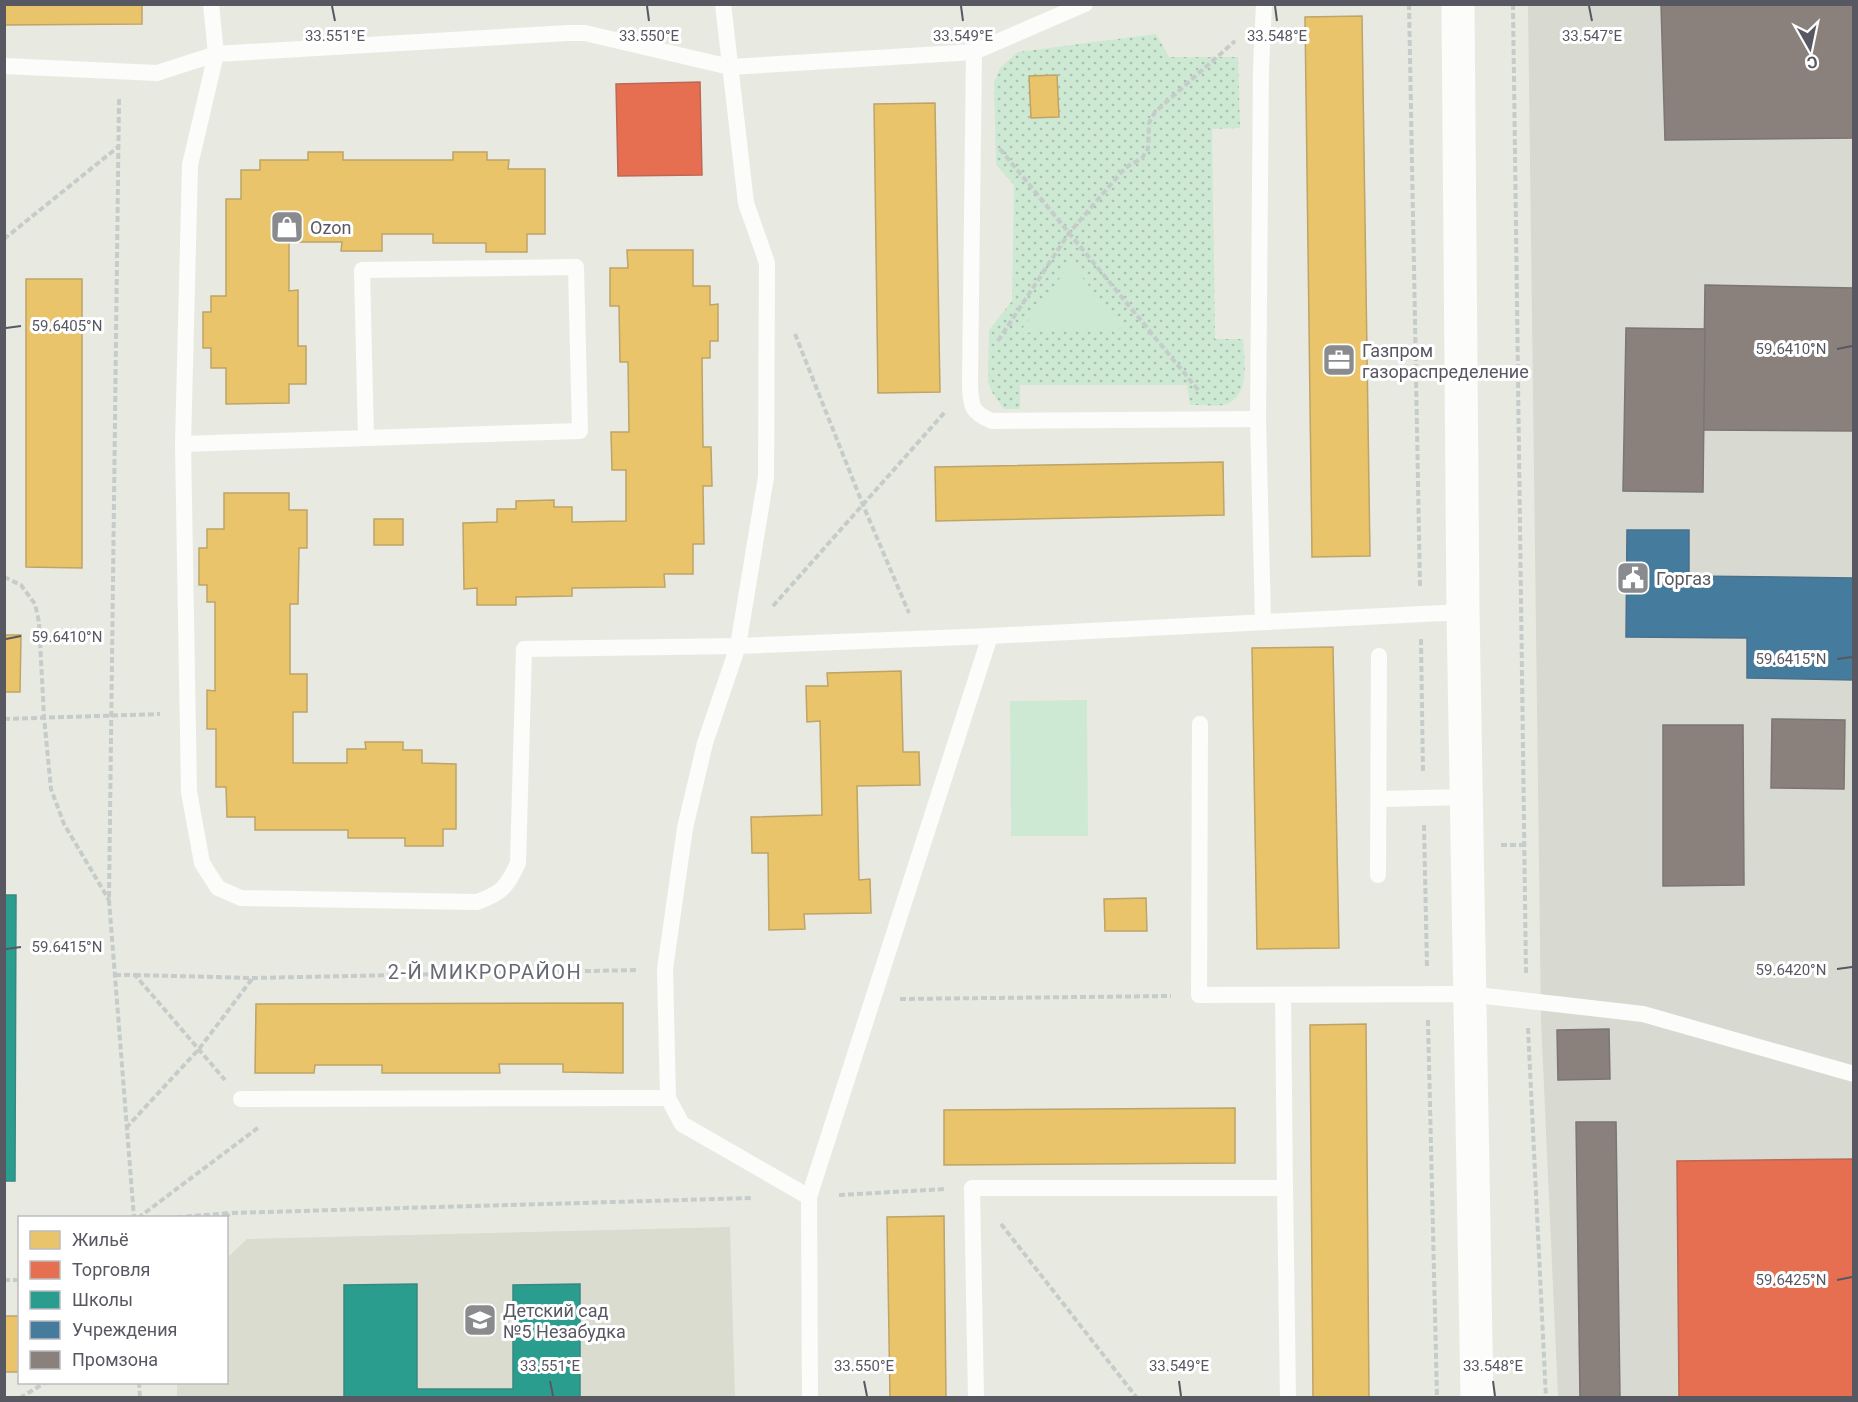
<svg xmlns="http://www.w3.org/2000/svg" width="1858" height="1402" font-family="Roboto,sans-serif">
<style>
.industrial{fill:#d8d9d1}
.education{fill:#dadcd0}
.grass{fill:url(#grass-dots)}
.park{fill:#cde9d3}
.homes{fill:#e9c46a;stroke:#bda467;stroke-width:1.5}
.shops{fill:#e76f51;stroke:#bc6856;stroke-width:1.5}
.schools{fill:#2a9d8f;stroke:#388881;stroke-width:1.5}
.public{fill:#457b9d;stroke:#4a708b;stroke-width:1.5}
.industry{fill:#8a817c;stroke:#7b7574;stroke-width:1.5}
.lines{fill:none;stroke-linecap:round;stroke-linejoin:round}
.path{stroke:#c5ccc9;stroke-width:4;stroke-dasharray:6 3;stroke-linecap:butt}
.service{stroke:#fcfcfb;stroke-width:16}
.minor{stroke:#fcfcfb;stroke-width:33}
.ticks{fill:none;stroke:#575861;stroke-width:2}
.labels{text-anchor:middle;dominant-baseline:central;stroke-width:6;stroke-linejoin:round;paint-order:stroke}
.poi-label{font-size:18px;fill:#575861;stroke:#fff;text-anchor:start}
.neighbourhood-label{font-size:20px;letter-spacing:1.5px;fill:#686a73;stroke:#fff}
.ticks-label{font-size:15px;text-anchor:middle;fill:#575861;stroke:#fff;stroke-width:6;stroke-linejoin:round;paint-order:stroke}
</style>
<defs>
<pattern id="grass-dots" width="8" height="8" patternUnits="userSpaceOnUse" patternTransform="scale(1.5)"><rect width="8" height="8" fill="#cde9d3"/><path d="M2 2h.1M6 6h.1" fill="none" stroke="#a9c0af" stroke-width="1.8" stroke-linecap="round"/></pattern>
</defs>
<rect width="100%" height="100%" fill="#e8eae2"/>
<!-- industrial -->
<path class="industrial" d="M1528 5H1853V1397H1558L1541 1020Z"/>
<!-- education -->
<path class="education" d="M730 1227 735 1397 177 1398V1383L226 1382 227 1258 247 1239Z"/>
<!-- grass -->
<path class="grass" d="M1156 34 1169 57H1238L1240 128 1212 129 1215 339H1243C1244 359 1251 394 1227 404 1220 407 1199 405 1190 405L1187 385H1020V409H1004L993 394 988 382 989 330 1012 301 1014 185 996 165 994 83 1000 68 1018 52Z"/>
<!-- park -->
<g class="park">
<path d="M1071 263 1122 328 1019 333Z"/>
<path d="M1087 700 1088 836H1011L1010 701Z"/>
</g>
<!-- homes -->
<g class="homes">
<path d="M4 4H142V24L4 25Z"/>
<path d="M1362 16 1370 556 1312 557 1305 17Z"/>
<path d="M1057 75 1059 117 1031 118 1029 76Z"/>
<path d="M935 103 940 392 878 393 874 104Z"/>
<path d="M308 152H343V160H453V152H487V160H509L508 169H545V234H527V252H486V243H433V234H382V251H341L342 242H289V291L298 290V346H306V384H289V403L226 404V368H211V348H203V312H211V296H226V199H241V170H260V160H308Z"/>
<path d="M627 250H693V286H710V305L718 304V341H710V358H702L703 447H711L712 486H703L704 544H693V574H664L665 587 572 588V596L516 597V605H477V588L464 589 463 523 497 522V509H516V501L554 500V507H572V522L626 521V470H612L611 432H629L628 362H620L619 306H610V268H628Z"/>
<path d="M26 279H82V568L26 567Z"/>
<path d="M1223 462 1224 515 936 521 935 467Z"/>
<path d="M224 493H289V510H307V548H299L298 604H290V674H307V712H293V763H347V749H366L365 742H403V750H422V763L456 764V829H443V846H405V838H348V830H255V817H227L226 787H216V729H207V690L215 691V602H207V585H199V548H207V529H224Z"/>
<rect x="374" y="519" width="29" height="26"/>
<path d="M4 635H21L20 692H4Z"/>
<path d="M1333 647 1339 948 1257 949 1252 648Z"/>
<path d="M901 671 903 752H919L920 785 857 786 859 880 870 879 871 913 804 914 805 929 769 930 768 853H752L751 817 822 815 820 721 807 722 806 686H828L827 673Z"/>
<path d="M1146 898 1147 931H1105L1104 899Z"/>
<path d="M623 1003V1073L563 1072V1064H499L500 1073H382V1065H315L314 1073H255L256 1004Z"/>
<path d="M1366 1024 1369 1398H1313L1310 1025Z"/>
<path d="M1235 1108V1163L944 1165V1110Z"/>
<path d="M944 1216 946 1398H890L887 1217Z"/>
<rect x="4" y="1316" width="16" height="56"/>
</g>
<!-- shops -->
<g class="shops">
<path d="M700 82 702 175 618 176 616 84Z"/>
<path d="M1854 1159V1398H1679L1677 1161Z"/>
</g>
<!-- schools -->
<g class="schools">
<path d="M4 895H16L15 1181H4Z"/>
<path d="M417 1284V1389H513V1285L580 1284V1398H344V1285Z"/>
</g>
<!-- public -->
<path class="public" d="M1627 530H1689V576L1854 578V680L1747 678V638L1626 637Z"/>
<!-- industry -->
<g class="industry">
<path d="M1661 4H1854V138L1665 140Z"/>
<path d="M1705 285 1854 288V431L1703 430Z"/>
<path d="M1626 328 1705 329 1703 492 1623 491Z"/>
<path d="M1772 719 1845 720 1844 789 1771 788Z"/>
<path d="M1663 725H1743L1744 885 1663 886Z"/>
<path d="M1609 1029 1610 1079 1558 1080 1557 1030Z"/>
<path d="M1576 1122H1616L1620 1398H1580Z"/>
</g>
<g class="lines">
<!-- path -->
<g class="path">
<path d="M1409 4 1420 587"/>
<path d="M1513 4 1526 973"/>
<path d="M119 99 109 900 134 1218"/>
<path d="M1000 149 1199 391"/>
<path d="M4 239 118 147"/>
<path d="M795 334 863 505 909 613"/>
<path d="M998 341 1069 233 1125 168 1142 158 1148 149 1149 123 1155 112 1235 41"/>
<path d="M4 577 21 585 35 604 39 622 44 717 51 789 64 824 109 900"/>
<path d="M773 606 945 412"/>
<path d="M1421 639 1423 773"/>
<path d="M4 719 160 714"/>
<path d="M1424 825 1427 968"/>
<path d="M1501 845H1524"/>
<path d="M115 975H135L225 1080"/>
<path d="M135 975 253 978 637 970"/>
<path d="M900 999 1171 996"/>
<path d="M1428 1020 1437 1398"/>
<path d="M1528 1028 1546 1398"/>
<path d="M126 1128 199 1049 252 979"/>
<path d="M839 1195 945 1189"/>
<path d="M138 1218 259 1127"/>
<path d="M168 1218 230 1213"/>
<path d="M225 1218 230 1213 753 1198"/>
<path d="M1001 1224 1137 1398"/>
<path d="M4 1280H20"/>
<path d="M139 1382 140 1398"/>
<path d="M20 1398 46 1382"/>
</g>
<!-- service -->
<g class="service">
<path d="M211 4 216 54 190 165 183 444 189 792 202 863 218 888 241 898 477 902C502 893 507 887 518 863L524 649 738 646 990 636 1463 612"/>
<path d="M723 4 746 203 767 263 766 477 738 646 705 743 685 828 665 969 668 1098 682 1124 809 1197"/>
<path d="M974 52 970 384C971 407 971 412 992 421L1258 419"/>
<path d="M4 66 157 73 216 54 568 33H585L730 67 974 52 1085 4"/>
<path d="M183 444 580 431 576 267 362 270 366 438"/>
<path d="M1263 621 1258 419 1261 68 1264 4"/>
<path d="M1200 724 1199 995 1468 994 1643 1014 1854 1074"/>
<path d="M1379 799 1466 797"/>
<path d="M1378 875 1379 656"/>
<path d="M1283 995 1285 1188"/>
<path d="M241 1099 668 1098"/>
<path d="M810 1398 809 1197 990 636"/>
<path d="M976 1398 972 1188H1285L1288 1398"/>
</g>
<!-- minor -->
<path class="minor" d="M1458 4 1463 612 1477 1398"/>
</g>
<!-- ticks -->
<path class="ticks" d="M332 6 335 21M647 6 649 21M961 6 963 21M1275 6 1277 21M1589 6 1592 21M6 328 21 326M1837 349 1852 346M6 639 21 636M1837 659 1852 657M6 949 21 947M1837 969 1852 967M1837 1280 1852 1277M550 1381 553 1396M864 1381 867 1396M1179 1381 1181 1396M1493 1381 1495 1396"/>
<!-- icons -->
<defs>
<symbol id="shop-square" viewBox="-11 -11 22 22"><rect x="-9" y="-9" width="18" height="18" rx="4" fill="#8a8b8e" stroke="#fff"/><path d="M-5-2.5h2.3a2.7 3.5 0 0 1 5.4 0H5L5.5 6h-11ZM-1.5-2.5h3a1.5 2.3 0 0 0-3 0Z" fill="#fff"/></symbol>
<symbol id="office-square" viewBox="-11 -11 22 22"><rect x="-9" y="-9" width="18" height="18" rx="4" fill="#8a8b8e" stroke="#fff"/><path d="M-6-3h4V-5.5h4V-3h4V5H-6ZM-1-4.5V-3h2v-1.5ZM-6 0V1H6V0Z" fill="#fff"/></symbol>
<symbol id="civic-square" viewBox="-11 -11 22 22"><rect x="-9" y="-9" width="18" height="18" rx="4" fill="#8a8b8e" stroke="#fff"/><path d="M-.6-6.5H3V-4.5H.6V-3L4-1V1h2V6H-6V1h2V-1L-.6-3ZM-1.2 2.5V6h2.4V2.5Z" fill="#fff"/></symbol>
<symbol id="school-square" viewBox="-11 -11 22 22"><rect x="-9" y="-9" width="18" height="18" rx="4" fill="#8a8b8e" stroke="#fff"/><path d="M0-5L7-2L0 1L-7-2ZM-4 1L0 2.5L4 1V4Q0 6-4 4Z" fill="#fff"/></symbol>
</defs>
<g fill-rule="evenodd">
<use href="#shop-square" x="268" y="208" width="38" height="38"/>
<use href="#office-square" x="1320" y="341" width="38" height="38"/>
<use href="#civic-square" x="1614" y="559" width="38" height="38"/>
<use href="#school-square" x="461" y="1301" width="38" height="38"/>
</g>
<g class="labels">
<!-- poi labels -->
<g class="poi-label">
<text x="310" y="227">Ozon</text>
<text x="1362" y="350">Газпром<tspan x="1362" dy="21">газораспределение</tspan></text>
<text x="1656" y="578">Горгаз</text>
<text x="503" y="1310">Детский сад<tspan x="503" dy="21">№5 Незабудка</tspan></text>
</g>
<!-- neighbourhood labels -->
<g class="neighbourhood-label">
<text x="485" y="972">2-Й МИКРОРАЙОН</text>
</g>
</g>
<g class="ticks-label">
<text x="335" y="41">33.551°E</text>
<text x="649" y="41">33.550°E</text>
<text x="963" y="41">33.549°E</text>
<text x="1277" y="41">33.548°E</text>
<text x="1592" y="41">33.547°E</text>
<text x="67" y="331">59.6405°N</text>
<text x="1791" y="354">59.6410°N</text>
<text x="67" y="642">59.6410°N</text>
<text x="1791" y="664">59.6415°N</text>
<text x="67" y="952">59.6415°N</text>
<text x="1791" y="975">59.6420°N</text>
<text x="1791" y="1285">59.6425°N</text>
<text x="550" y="1371">33.551°E</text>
<text x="864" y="1371">33.550°E</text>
<text x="1179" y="1371">33.549°E</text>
<text x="1493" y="1371">33.548°E</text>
</g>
<!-- border -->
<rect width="1858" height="1402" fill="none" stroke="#575861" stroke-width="12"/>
<!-- legend -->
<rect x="18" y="1216" width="210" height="168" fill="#ffffff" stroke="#bcbcc0" stroke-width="1.5"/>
<rect x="30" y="1231" width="30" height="18" fill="#e9c46a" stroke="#bcbcc0" stroke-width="1.5"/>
<text x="72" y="1246" font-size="18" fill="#575861">Жильё</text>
<rect x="30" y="1261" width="30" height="18" fill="#e76f51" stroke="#bcbcc0" stroke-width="1.5"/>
<text x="72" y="1276" font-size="18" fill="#575861">Торговля</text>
<rect x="30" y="1291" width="30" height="18" fill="#2a9d8f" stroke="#bcbcc0" stroke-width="1.5"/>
<text x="72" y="1306" font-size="18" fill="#575861">Школы</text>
<rect x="30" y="1321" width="30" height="18" fill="#457b9d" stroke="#bcbcc0" stroke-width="1.5"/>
<text x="72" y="1336" font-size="18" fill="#575861">Учреждения</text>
<rect x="30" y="1351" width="30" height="18" fill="#8a817c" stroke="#bcbcc0" stroke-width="1.5"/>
<text x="72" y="1366" font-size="18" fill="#575861">Промзона</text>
<!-- north arrow -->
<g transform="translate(1810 48) rotate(171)" stroke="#ffffff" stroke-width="4.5" paint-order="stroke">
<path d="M0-4.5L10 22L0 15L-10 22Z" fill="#575861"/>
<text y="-9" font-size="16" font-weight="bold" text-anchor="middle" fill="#575861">С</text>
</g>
</svg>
